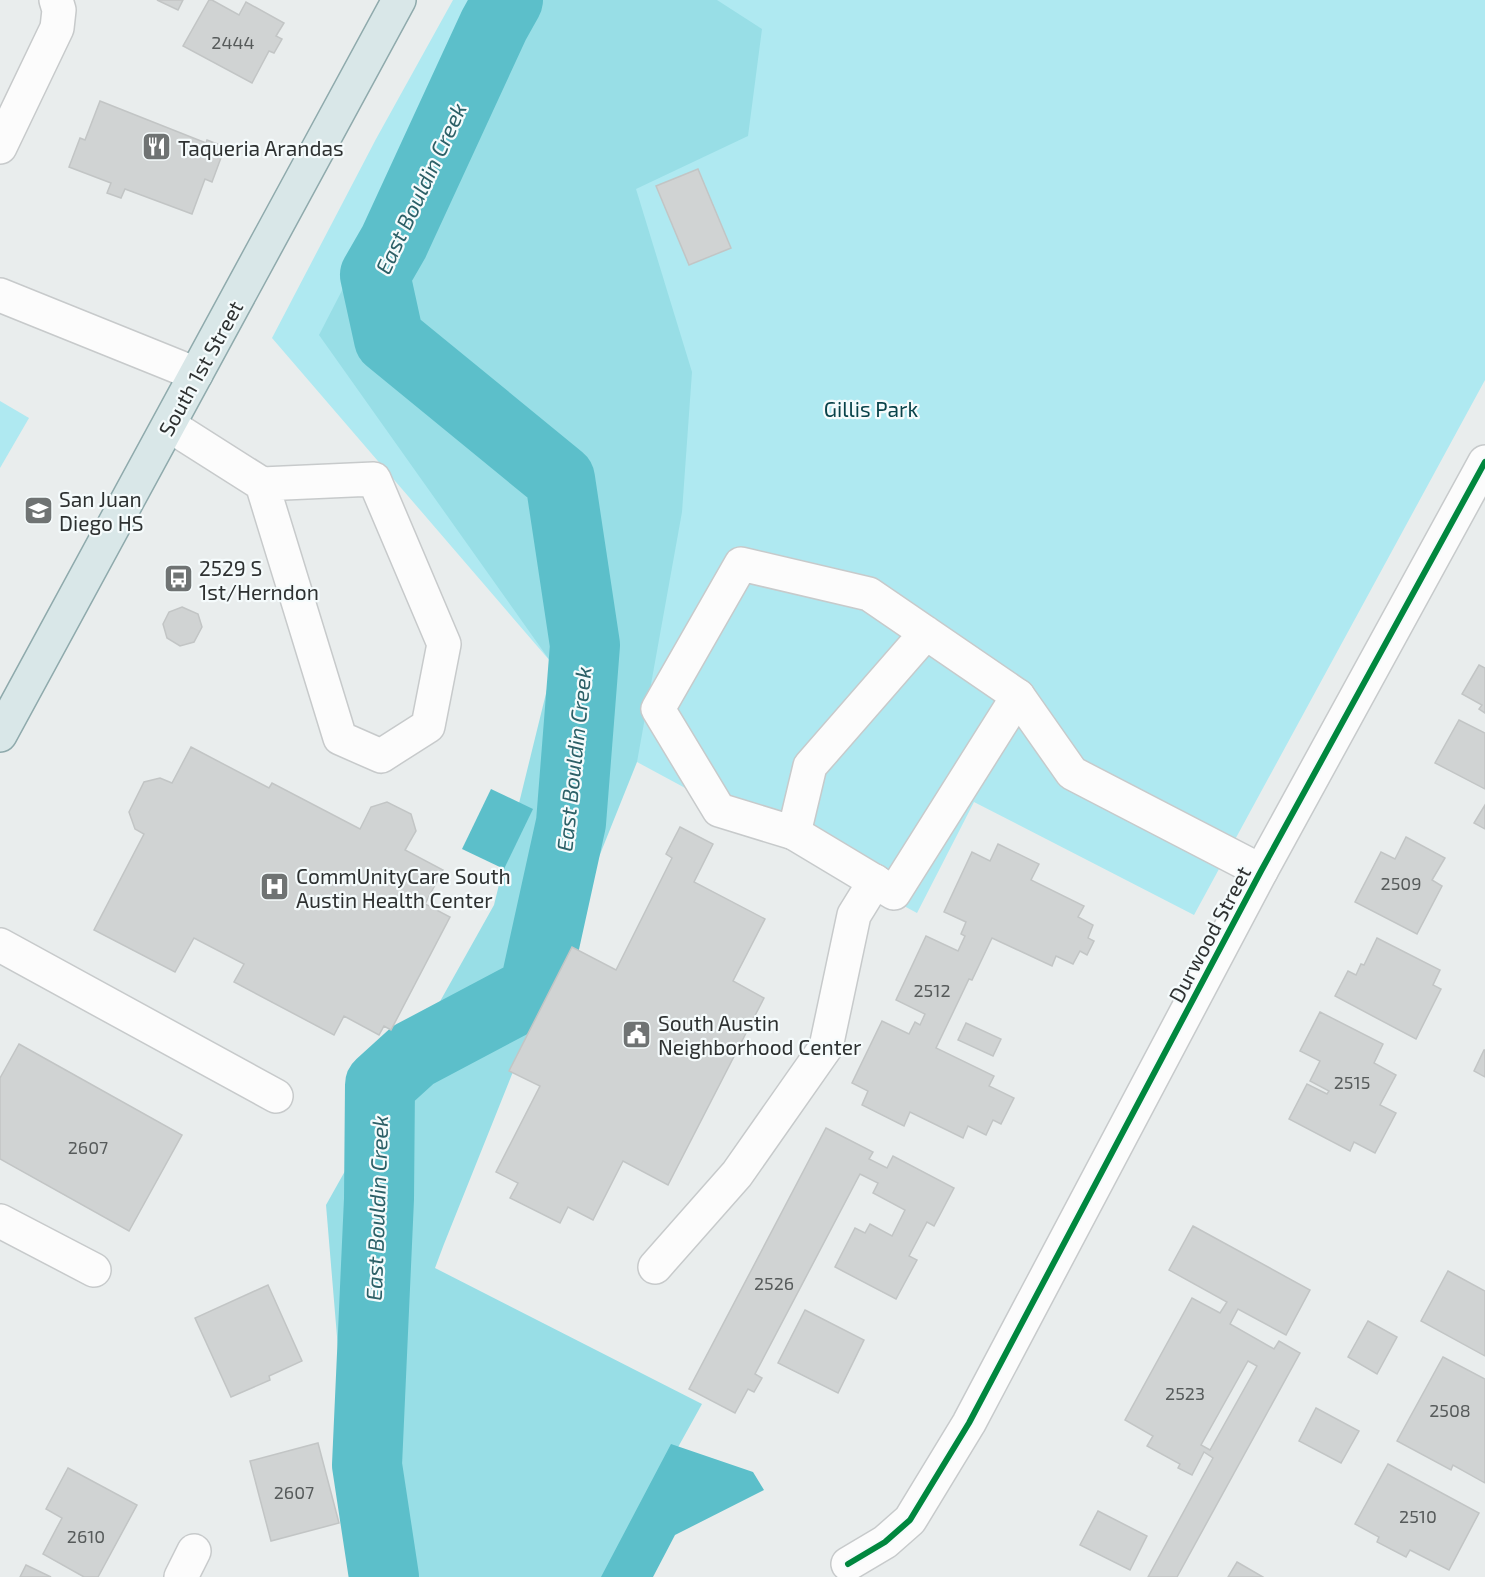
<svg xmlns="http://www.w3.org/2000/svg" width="1485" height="1577" font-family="'Exo 2',sans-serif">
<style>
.green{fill:#afe9f1}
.forest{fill:#98dee6}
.water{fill:#5cbfca}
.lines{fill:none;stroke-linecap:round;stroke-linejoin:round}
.river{stroke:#5cbfca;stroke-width:70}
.building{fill:#d0d3d3;stroke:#c2c5c5;stroke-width:1.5;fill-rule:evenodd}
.minor-casing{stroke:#c7cacb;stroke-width:36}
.major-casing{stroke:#8faaac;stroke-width:36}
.minor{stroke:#fcfcfc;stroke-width:33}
.major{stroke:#d9e7e8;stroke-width:33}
.cycleway-casing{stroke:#f5fbfc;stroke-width:10}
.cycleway{stroke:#00873e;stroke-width:6}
.labels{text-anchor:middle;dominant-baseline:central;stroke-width:4.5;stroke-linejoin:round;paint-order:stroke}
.number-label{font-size:18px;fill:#565a5a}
.poi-label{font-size:21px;fill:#2e3131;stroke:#f5fbfc;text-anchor:start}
.street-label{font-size:21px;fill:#2e3131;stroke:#f5fbfc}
.park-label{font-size:21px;fill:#09434a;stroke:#f5fbfc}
.water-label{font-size:22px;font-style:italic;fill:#2c6067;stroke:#f5fbfc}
</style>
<rect width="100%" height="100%" fill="#e9eded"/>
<!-- green -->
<g class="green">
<path d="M453 0H1485V380L1194 915 974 802 917 913 637 762 272 338 376 139Z"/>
<path d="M0 401 29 418 0 468Z"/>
</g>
<!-- forest -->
<path class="forest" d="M492 0H717L762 29 748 136 636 189 692 372 682 512 637 762 444 1244 435 1268 702 1404 606 1577H350L346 1444 326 1205 494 905 553 665 319 335Z"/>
<!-- water -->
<g class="water">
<path d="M491 789 533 809 504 869 462 849Z"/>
<path d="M671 1444 753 1472 764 1490 675 1535 653 1577H601Z"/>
</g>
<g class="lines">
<!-- river -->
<path class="river" d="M384 1577 367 1465 379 1199 380 1085 413 1055 534 991 571 823 585 645 560 479 389 339 375 275 394 242 494 25 508 0"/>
</g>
<!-- building -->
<g class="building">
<path d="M157 0H183L178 10Z"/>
<path d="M209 0H212L239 15 246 2 284 23 276 36 282 39 274 53 269 51 252 83 183 46Z"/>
<path d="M100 101 206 143 207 140 225 147 212 182 205 179 192 214 125 189 121 198 107 193 111 183 69 167 80 138 85 140Z"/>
<path d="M698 169 731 248 689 265 656 186Z"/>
<path d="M182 607 198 614 202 627 194 642 180 646 167 638 163 624 169 612Z"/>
<path d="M1479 665 1485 668V713L1479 709 1482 705 1462 694Z"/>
<path d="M1459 720 1485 733V789L1435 763Z"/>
<path d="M191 747 269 788 272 783 360 829 371 807 387 802 411 814 416 831 405 850 443 870 425 904 450 917 391 1030 384 1026 379 1035 344 1016 334 1035 234 982 244 964 194 938 175 972 94 930 144 834 135 829 129 812 144 782 160 778 172 783Z"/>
<path d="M1485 805V829L1474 823Z"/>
<path d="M680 827 713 844 694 882 765 919 733 981 764 998 668 1185 623 1161 593 1220 568 1207 560 1223 510 1198 518 1183 496 1172 540 1086 509 1071 572 947 616 970 672 858 666 854Z"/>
<path d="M1406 837 1445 858 1432 880 1442 886 1417 934 1355 902 1381 852 1395 859Z"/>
<path d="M998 844 1039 864 1031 880 1084 906 1078 917 1093 925 1088 938 1094 941 1087 955 1080 951 1073 964 1056 956 1052 966 992 938 972 980 969 979 936 1048 994 1076 989 1086 1014 1098 1001 1124 993 1120 986 1135 968 1126 963 1138 910 1112 904 1126 862 1105 868 1091 852 1083 882 1021 909 1034 915 1022 920 1025 925 1014 896 1000 926 936 958 951 965 936 961 934 966 922 944 912 972 852 990 861Z"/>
<path d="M1377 938 1440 970 1433 985 1441 989 1416 1039 1335 996 1348 971 1356 975 1361 964 1364 965Z"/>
<path d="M1320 1012 1383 1044 1374 1063 1396 1075 1380 1105 1396 1113 1375 1153 1354 1142 1350 1151 1289 1119 1307 1084 1327 1094 1329 1091 1310 1081 1320 1061 1300 1051Z"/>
<path d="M966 1023 1001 1039 993 1056 958 1040Z"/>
<path d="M19 1044 182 1135 129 1231 0 1159V1078Z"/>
<path d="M1484 1050H1485V1077L1474 1071Z"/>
<path d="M826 1128 873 1152 869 1159 887 1168 893 1156 954 1188 934 1226 927 1222 909 1256 917 1260 896 1299 835 1267 855 1228 865 1233 870 1224 892 1236 905 1210 873 1193 878 1183 860 1174 755 1374 762 1378 754 1392 748 1389 735 1413 689 1389Z"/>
<path d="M1193 1226 1310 1290 1286 1335 1238 1309 1230 1324 1274 1349 1279 1341 1300 1353 1177 1577H1148L1213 1458 1204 1452 1192 1475 1178 1468 1180 1464 1147 1446 1153 1436 1125 1420 1192 1298 1220 1313 1227 1302 1169 1270ZM1248 1361 1257 1366 1210 1450 1201 1445Z"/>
<path d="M1448 1271 1485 1291V1356L1421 1321Z"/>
<path d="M268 1285 302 1361 269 1376 270 1380 231 1397 195 1318Z"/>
<path d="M805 1310 864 1340 838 1393 778 1363Z"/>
<path d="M1368 1321 1397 1337 1377 1374 1348 1357Z"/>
<path d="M1443 1357 1485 1379V1483L1453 1465 1451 1470 1397 1441Z"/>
<path d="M1316 1408 1359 1431 1341 1463 1299 1441Z"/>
<path d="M318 1443 339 1523 271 1541 250 1461Z"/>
<path d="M1388 1464 1479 1513 1449 1570 1410 1550 1406 1557 1377 1542 1379 1537 1355 1524Z"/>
<path d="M68 1468 137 1505 98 1577H84L43 1554 62 1518 46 1509Z"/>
<path d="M1098 1511 1147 1536 1130 1570 1080 1545Z"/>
<path d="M1237 1562 1263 1577H1228Z"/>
<path d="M26 1565 51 1577H20Z"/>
</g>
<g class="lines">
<defs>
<g id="minor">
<path d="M0 147 57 28 59 10 56 0"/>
<path d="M0 295 196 374"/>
<path d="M169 425 262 484 340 738 381 756 428 726 444 644 374 479 262 484"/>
<path d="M926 633 810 766 794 833 719 810 658 709 741 564 869 594 1018 696 1072 773 1261 871"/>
<path d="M794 833 894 893 1018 696"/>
<path d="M0 945 276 1096"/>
<path d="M0 1221 94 1270"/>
<path d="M655 1267 737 1174 826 1047 854 915 875 881"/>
<path d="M848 1564 885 1542 910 1520 969 1423 1261 871 1485 462"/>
<path d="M181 1577 194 1551"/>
</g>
<path id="major" d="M0 735 399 0"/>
</defs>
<!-- minor casing -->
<use href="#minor" class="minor-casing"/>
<!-- major casing -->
<use href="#major" class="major-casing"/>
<!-- minor -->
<use href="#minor" class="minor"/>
<!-- major -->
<use href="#major" class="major"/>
<defs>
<path id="cycleway" d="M848 1564 885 1542 910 1520 969 1423 1261 871 1485 462"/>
</defs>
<!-- cycleway casing -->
<use href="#cycleway" class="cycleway-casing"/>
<!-- cycleway -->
<use href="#cycleway" class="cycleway"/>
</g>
<!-- icons -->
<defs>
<symbol id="restaurant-square" viewBox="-11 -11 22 22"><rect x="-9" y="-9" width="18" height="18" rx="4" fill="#6f7373" stroke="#f5fbfc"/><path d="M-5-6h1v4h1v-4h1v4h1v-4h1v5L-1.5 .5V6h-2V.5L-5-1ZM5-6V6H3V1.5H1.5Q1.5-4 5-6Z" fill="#fff"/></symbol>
<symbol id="school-square" viewBox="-11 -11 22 22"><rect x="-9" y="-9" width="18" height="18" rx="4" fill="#6f7373" stroke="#f5fbfc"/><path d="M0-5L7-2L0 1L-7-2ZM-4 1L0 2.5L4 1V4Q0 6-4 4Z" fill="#fff"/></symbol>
<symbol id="bus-square" viewBox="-11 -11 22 22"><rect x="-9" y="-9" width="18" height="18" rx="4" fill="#6f7373" stroke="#f5fbfc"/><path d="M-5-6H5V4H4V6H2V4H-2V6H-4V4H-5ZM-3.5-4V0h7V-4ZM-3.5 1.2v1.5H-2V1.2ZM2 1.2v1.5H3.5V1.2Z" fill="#fff"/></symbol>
<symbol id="hospital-square" viewBox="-11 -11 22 22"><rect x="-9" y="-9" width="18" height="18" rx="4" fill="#6f7373" stroke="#f5fbfc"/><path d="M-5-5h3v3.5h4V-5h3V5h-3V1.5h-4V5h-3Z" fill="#fff"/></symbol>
<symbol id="civic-square" viewBox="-11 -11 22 22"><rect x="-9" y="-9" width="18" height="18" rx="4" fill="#6f7373" stroke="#f5fbfc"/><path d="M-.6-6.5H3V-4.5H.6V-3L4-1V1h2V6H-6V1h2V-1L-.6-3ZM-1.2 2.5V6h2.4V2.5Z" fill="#fff"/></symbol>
</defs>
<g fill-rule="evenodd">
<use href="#restaurant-square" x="140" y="130" width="33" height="33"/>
<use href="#school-square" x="22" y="494" width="33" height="33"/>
<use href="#bus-square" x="162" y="562" width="33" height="33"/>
<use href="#hospital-square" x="258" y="870" width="33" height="33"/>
<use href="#civic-square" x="620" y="1018" width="33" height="33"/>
</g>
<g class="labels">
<!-- number labels -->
<g class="number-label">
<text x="233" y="42">2444</text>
<text x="1401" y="883">2509</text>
<text x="932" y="990">2512</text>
<text x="1352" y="1082">2515</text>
<text x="88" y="1147">2607</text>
<text x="774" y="1283">2526</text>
<text x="1185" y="1393">2523</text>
<text x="1450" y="1410">2508</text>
<text x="294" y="1492">2607</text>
<text x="1418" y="1516">2510</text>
<text x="86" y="1536">2610</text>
</g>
<!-- poi labels -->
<g class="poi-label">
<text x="178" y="147">Taqueria Arandas</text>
<text x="59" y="498">San Juan<tspan x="59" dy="24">Diego HS</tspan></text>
<text x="199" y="567">2529 S<tspan x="199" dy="24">1st/Herndon</tspan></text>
<text x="296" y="875">CommUnityCare South<tspan x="296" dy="24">Austin Health Center</tspan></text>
<text x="658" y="1022">South Austin<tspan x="658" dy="24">Neighborhood Center</tspan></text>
</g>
<!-- street labels -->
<g class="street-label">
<text transform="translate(200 368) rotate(-61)">South 1st Street</text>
<text transform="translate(1209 934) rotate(-62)">Durwood Street</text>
</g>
<!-- park labels -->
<g class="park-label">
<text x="871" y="408">Gillis Park</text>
</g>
<!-- water labels -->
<g class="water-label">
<text transform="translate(420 188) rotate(-65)">East Bouldin Creek</text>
<text transform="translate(573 759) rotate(-84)">East Bouldin Creek</text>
<text transform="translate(376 1208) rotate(-88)">East Bouldin Creek</text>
</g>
</g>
</svg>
